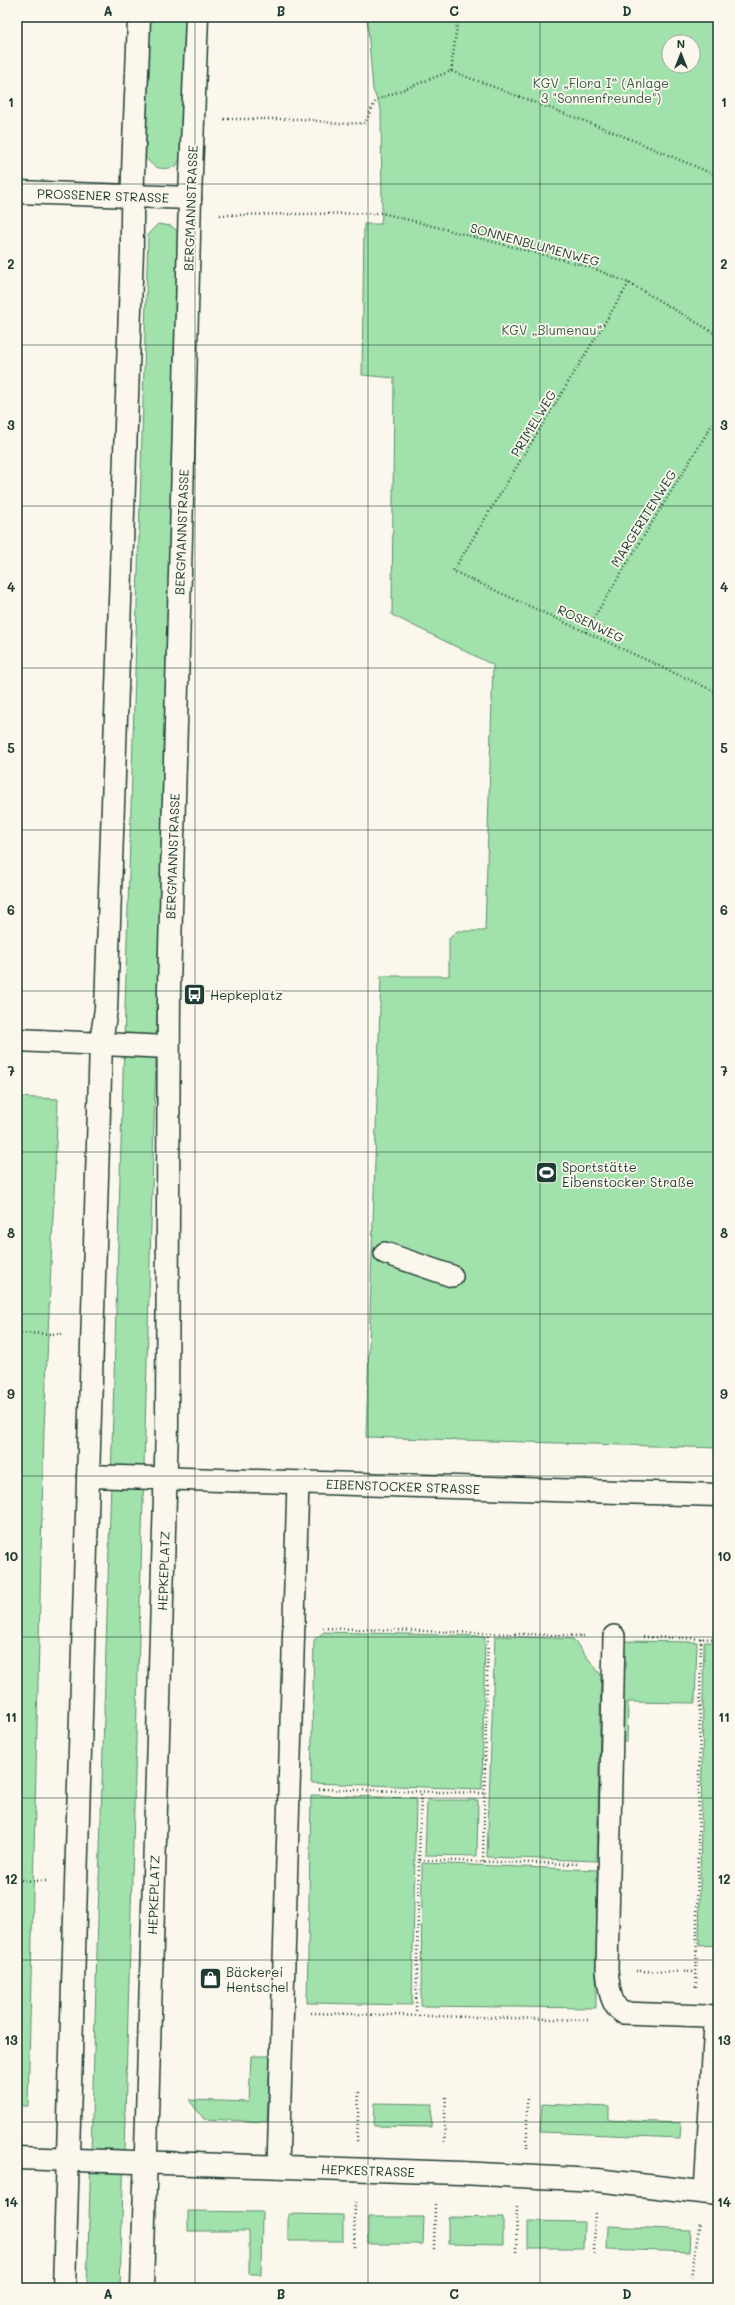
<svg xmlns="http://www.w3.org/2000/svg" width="735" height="2305" font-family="Mali,sans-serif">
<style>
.green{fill:#a1e1ab;stroke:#608f70;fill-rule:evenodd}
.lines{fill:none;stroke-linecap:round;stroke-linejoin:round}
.lane-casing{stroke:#1f3d34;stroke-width:24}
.street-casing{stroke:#1f3d34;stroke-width:25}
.secondary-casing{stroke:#1f3d34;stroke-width:25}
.path{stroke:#1f3d34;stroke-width:2.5;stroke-dasharray:1 3;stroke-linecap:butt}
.lane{stroke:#fbf7ec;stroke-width:21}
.street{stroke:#fbf7ec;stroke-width:22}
.secondary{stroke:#fbf7ec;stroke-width:22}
.grid{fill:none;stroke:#1f3d34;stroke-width:1;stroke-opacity:0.55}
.labels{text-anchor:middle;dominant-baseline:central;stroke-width:3.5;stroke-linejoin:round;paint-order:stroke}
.park-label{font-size:13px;fill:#395e4c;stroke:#fbf7ec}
.street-label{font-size:13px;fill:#1f3d34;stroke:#fbf7ec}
.poi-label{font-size:13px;fill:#1f3d34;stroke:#fbf7ec;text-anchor:start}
.neatline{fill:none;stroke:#1f3d34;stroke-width:1.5}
.grid-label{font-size:13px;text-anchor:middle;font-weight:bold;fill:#1f3d34}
</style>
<rect width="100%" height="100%" fill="#fbf7ec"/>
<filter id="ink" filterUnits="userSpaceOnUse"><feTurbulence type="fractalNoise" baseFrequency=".025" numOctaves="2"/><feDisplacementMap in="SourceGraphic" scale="8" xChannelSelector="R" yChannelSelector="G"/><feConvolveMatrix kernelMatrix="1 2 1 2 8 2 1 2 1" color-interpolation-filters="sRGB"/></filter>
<g filter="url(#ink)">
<!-- green -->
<g class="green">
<path d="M150 17H186L182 156 176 166C162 171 154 169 145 157Z"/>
<path d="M367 17H718V1448L366 1437 381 976H449V939L457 931H485L493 665 392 615 394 378 362 375 364 224H381L382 213 381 109 373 90ZM669 42H693V66H669Z"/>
<path d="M158 224 171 226 180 233 120 2288H87L148 234Z"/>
<path d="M17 1097 58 1099 44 1430 28 2106H17Z"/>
<path d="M324 1632 485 1636 482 1789 311 1783 314 1640Z"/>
<path d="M495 1636 573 1639 601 1675 597 1861 487 1857Z"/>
<path d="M623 1641 697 1642 695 1703 628 1702 627 1742H621Z"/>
<path d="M704 1642H718V1945L699 1946Z"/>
<path d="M311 1795 416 1798 412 2005 307 2003Z"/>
<path d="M427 1800H478L477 1856 425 1855Z"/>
<path d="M422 1863 597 1870 596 2008 421 2006Z"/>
<path d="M251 2056H270L267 2122 204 2119 189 2100 249 2102Z"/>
<path d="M375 2103 432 2104 431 2127 374 2126Z"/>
<path d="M542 2104 609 2107V2120L681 2123 680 2138 540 2132Z"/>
<path d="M188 2211 262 2212 261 2274H249V2231H188Z"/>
<path d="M288 2214 343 2215V2241H288Z"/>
<path d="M368 2217H424L423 2244H368Z"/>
<path d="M448 2217 503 2218V2245L448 2244Z"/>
<path d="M528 2221 584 2222 583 2248H528Z"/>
<path d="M608 2226 690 2230 689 2252 607 2249Z"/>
</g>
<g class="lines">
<defs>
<g id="lane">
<path d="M385 1253 452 1276"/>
<path d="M614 1636 607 1970C609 1984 609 2005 623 2013L706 2016 712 2018 715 2024 705 2192"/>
<path d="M278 2167 298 1483"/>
</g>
<g id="street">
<path d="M17 192 190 198"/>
<path d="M17 1040 168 1047"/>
<path d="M88 1476 718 1495"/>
<path d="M17 2158 460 2173 596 2180 718 2194"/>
</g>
<g id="secondary">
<path d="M64 2288 101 1042 106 1009 132 250C131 173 137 94 139 17"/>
<path d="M142 2288 167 1427 169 987 190 198 197 17"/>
</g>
</defs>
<!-- lane casing -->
<use href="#lane" class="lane-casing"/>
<!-- street casing -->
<use href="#street" class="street-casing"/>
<!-- secondary casing -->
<use href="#secondary" class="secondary-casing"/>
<!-- path -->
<g class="path">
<path d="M451 71 458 17"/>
<path d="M224 119H304L338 124 365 123 376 100 451 71 611 131 718 176"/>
<path d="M220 215 382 213 590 267 629 283 718 335"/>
<path d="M629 283 453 571 716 692 718 688"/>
<path d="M585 632 718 415"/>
<path d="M17 1333 62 1334"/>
<path d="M323 1628 586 1636"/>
<path d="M643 1637 718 1639"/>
<path d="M319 1789 484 1793"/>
<path d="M419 1860 421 1792"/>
<path d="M483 1861 488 1633"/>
<path d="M17 1880 46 1881"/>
<path d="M636 1971 696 1972"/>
<path d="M696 1987 701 1638"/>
<path d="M311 2013 590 2020"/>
<path d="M416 2015 419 1860 580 1864"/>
<path d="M357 2141 359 2092"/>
<path d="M444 2142 446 2094"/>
<path d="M527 2148V2096"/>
<path d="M354 2247 355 2200"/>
<path d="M434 2249 435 2202"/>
<path d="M516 2252 517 2206"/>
<path d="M594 2254 595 2211"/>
<path d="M691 2277 700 2222"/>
</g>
<!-- lane -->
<use href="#lane" class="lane"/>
<!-- street -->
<use href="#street" class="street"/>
<!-- secondary -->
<use href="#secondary" class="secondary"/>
</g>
</g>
<!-- grid -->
<path class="grid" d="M195 17V2288M368 17V2288M540 17V2288M17 184H718M17 345H718M17 506H718M17 668H718M17 830H718M17 991H718M17 1152H718M17 1314H718M17 1476H718M17 1637H718M17 1798H718M17 1960H718M17 2122H718"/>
<!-- icons -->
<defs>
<symbol id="bus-square" viewBox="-11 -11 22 22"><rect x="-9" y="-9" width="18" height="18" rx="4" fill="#1f3d34" stroke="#fbf7ec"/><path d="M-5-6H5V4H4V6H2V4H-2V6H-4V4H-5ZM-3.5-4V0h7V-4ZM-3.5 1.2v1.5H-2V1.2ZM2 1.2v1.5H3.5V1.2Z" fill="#fff"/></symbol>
<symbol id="stadium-square" viewBox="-11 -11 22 22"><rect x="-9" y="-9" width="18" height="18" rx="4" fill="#1f3d34" stroke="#fbf7ec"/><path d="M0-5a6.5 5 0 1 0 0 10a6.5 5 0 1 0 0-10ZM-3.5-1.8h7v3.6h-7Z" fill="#fff"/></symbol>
<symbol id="shop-square" viewBox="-11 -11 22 22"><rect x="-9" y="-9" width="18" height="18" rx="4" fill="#1f3d34" stroke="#fbf7ec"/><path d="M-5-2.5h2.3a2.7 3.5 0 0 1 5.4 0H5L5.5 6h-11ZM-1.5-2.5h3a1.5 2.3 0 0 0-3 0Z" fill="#fff"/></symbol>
</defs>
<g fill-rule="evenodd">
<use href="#bus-square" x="182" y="982" width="25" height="25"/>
<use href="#stadium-square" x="534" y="1160" width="25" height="25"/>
<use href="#shop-square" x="198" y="1966" width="25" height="25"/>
</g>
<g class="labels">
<!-- park labels -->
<g class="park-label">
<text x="601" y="82">KGV „Flora I“ (Anlage<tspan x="601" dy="15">3 "Sonnenfreunde")</tspan></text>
<text x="552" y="329">KGV „Blumenau“</text>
</g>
<!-- street labels -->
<g class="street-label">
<text transform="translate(103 195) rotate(2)">PROSSENER STRASSE</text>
<text transform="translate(190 208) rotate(-88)">BERGMANNSTRASSE</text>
<text transform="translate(535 244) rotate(15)">SONNENBLUMENWEG</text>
<text transform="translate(533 423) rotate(-59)">PRIMELWEG</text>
<text transform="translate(643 518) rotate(-58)">MARGERITENWEG</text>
<text transform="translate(181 532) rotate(-88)">BERGMANNSTRASSE</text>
<text transform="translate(591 623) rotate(25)">ROSENWEG</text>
<text transform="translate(172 856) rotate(-88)">BERGMANNSTRASSE</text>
<text transform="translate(403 1486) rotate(2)">EIBENSTOCKER STRASSE</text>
<text transform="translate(163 1571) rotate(-88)">HEPKEPLATZ</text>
<text transform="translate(153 1895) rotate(-88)">HEPKEPLATZ</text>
<text transform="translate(368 2170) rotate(2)">HEPKESTRASSE</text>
</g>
<!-- poi labels -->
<g class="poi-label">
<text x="210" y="994">Hepkeplatz</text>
<text x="562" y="1166">Sportstätte<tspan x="562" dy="15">Eibenstocker Straße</tspan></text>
<text x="226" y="1971">Bäckerei<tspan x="226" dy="15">Hentschel</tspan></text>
</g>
</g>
<!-- margin -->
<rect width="735" height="2305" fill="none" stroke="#fbf7ec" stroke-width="44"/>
<!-- north arrow -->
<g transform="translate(681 54)"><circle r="19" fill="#fbf7ec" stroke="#a3ada2"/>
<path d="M0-3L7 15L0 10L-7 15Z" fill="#1f3d34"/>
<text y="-6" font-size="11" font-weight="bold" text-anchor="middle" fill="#1f3d34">N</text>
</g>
<rect x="22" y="22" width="691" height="2261" class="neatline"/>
<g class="grid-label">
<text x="108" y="16">A</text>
<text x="281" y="16">B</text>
<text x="454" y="16">C</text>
<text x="627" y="16">D</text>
<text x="11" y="107">1</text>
<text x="724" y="107">1</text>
<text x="11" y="269">2</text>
<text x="724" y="269">2</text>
<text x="11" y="430">3</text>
<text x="724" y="430">3</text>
<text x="11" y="592">4</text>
<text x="724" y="592">4</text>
<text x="11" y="753">5</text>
<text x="724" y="753">5</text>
<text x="11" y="915">6</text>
<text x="724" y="915">6</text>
<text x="11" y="1076">7</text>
<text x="724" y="1076">7</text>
<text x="11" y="1238">8</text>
<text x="724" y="1238">8</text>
<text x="11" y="1399">9</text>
<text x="724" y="1399">9</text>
<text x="11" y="1561">10</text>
<text x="724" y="1561">10</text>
<text x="11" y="1722">11</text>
<text x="724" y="1722">11</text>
<text x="11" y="1884">12</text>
<text x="724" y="1884">12</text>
<text x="11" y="2045">13</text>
<text x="724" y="2045">13</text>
<text x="11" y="2207">14</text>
<text x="724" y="2207">14</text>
<text x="108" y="2299">A</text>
<text x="281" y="2299">B</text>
<text x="454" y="2299">C</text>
<text x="627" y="2299">D</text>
</g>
</svg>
